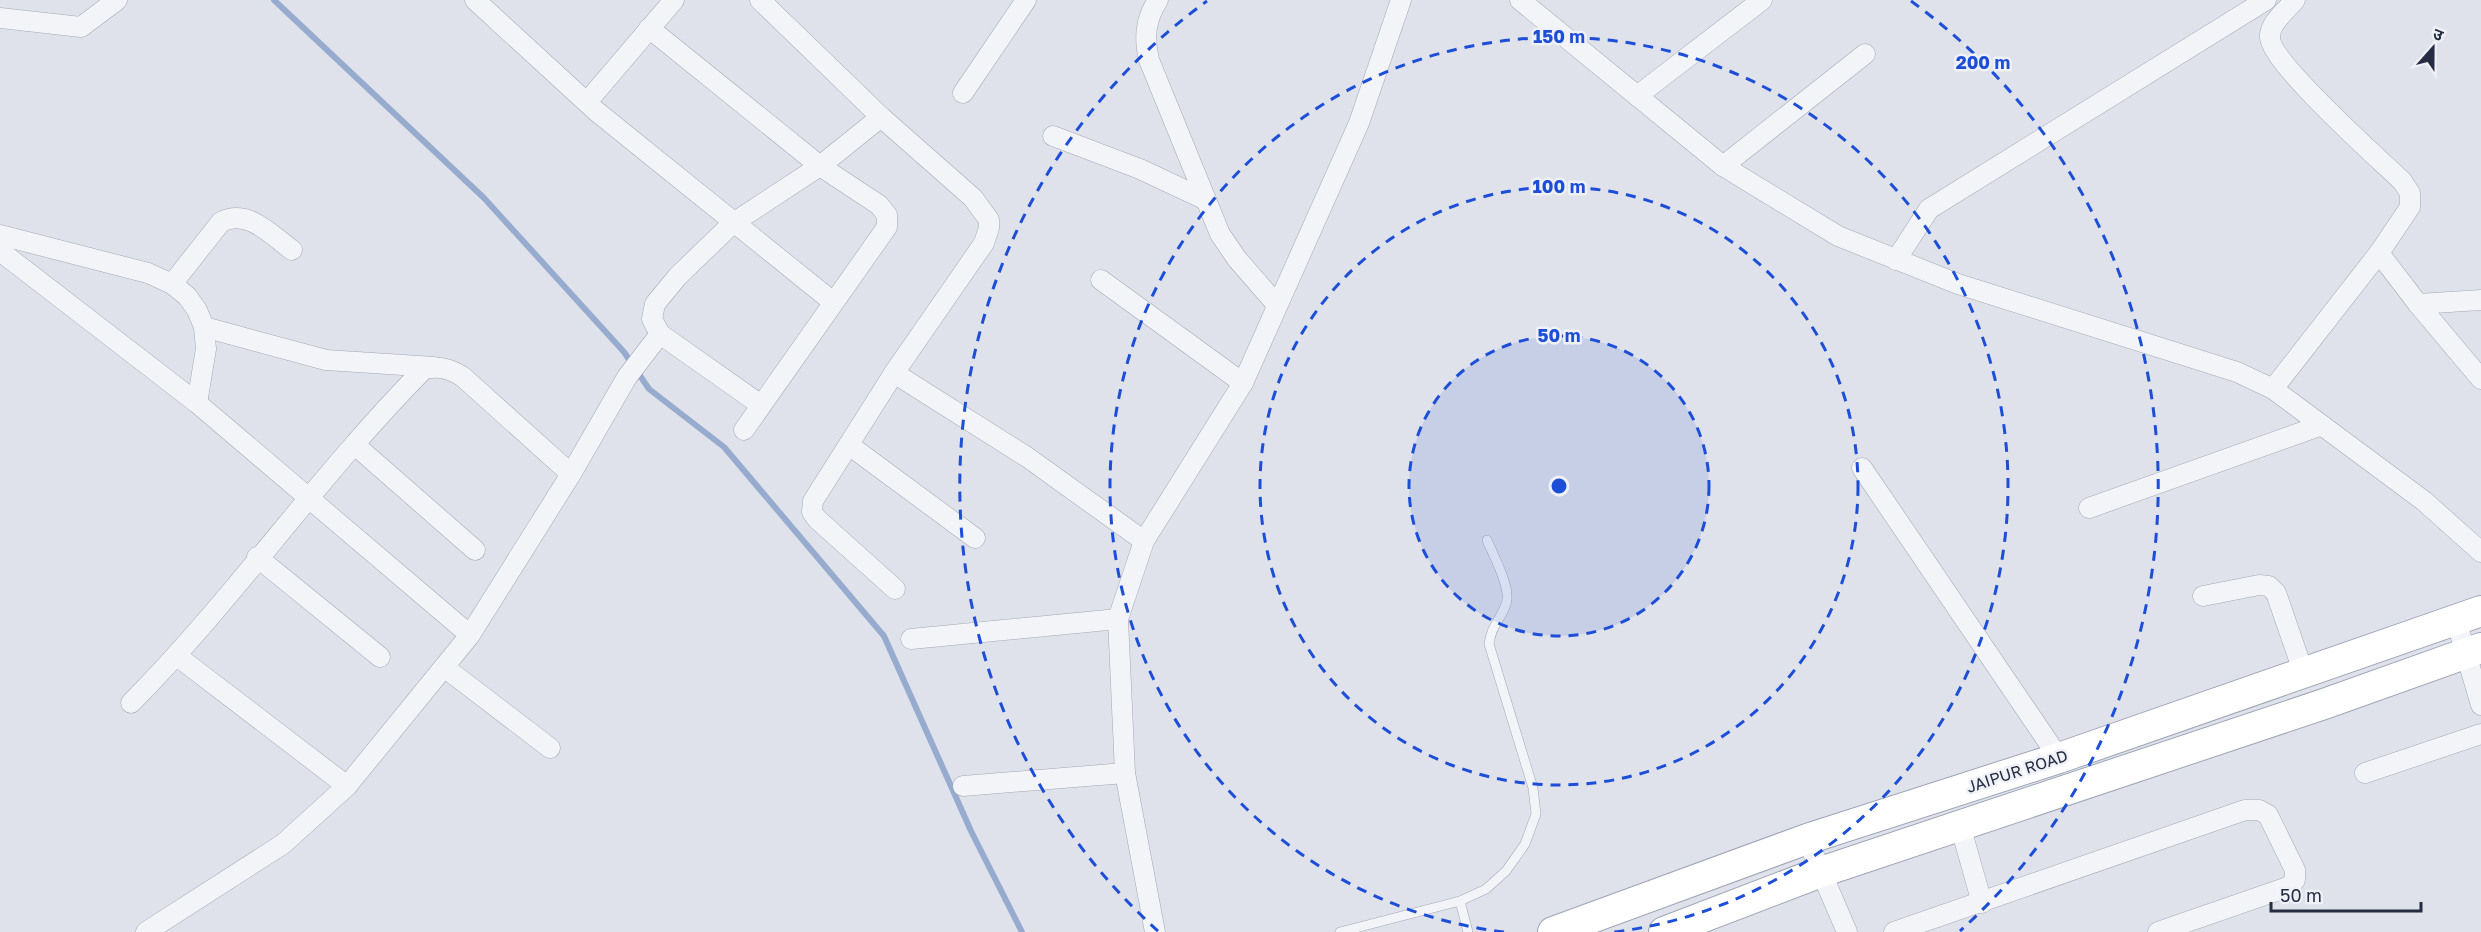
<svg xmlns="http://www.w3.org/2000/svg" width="2481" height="932" font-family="'Golos Text','Noto Sans Devanagari',sans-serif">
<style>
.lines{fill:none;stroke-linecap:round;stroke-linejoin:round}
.stream{stroke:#96abce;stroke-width:6}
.service-casing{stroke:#a4a8b5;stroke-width:10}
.minor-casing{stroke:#a4a8b5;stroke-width:21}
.primary-casing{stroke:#9da5b7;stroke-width:32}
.service{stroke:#f2f4f8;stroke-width:9}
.minor{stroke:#f2f4f8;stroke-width:20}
.primary{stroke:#fff;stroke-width:30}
.ring{fill:none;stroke:#1d4ed8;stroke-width:3;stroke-dasharray:10 8}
.labels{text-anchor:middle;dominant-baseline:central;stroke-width:5;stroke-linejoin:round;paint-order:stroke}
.street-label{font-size:16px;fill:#262d43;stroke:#eff1f7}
.centre{fill:#1d4ed8;stroke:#eff1f7;stroke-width:3}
.ring-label{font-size:18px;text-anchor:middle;font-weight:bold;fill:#1d4ed8;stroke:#eff1f7;stroke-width:5;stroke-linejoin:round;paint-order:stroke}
</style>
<rect width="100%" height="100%" fill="#dfe2ea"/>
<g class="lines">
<!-- stream -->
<path class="stream" d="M274 0 484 198 624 352 649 389 724 447 884 636 971 831 1022 932"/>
<defs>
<g id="service">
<path d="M1460 901 1468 932"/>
<path d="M1340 932 1460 901 1486 889 1506 871 1525 844 1536 814 1533 788 1489 644C1491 626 1501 619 1506 604 1512 589 1493 555 1487 540"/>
</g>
<g id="minor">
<path d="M475 0 596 111 833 302"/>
<path d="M760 0 881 117 973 198 989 220V228L984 243 894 373 813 501 812 512 817 519 895 589"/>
<path d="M1158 0C1145 20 1144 38 1149 60L1220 234 1237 259 1277 305"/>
<path d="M1520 0 1723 166 1838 236 1958 284 2237 372 2273 389 2424 501 2481 552"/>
<path d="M0 18 81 27 117 0"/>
<path d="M649 28 820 166 879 205 887 215V227L744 430"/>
<path d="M963 93 1026 0"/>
<path d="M1637 96 1762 0"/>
<path d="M587 102 674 0"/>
<path d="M1053 136 1140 169 1206 200"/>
<path d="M1723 166 1865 54"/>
<path d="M0 235 148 273 172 284 187 296 197 310 204 327 206 349 197 403"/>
<path d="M0 251 197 403 470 635 347 786 283 844 146 932"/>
<path d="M2379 253 2418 304 2481 379"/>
<path d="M1896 260 1929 209 2266 0"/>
<path d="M1101 280 1243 383"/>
<path d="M172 284 221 222C248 208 271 235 292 250"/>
<path d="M2418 304 2481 300"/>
<path d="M204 327 326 360 434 367"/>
<path d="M894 373 1027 457 1144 541"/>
<path d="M2273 389 2379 253 2410 207V193L2402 181C2379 159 2270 62 2270 37 2269 23 2287 10 2295 0"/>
<path d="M761 405 660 334 652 319 655 304 678 276 733 223 820 166 881 117"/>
<path d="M355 445 475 550"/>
<path d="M849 445 975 538"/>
<path d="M1862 468 2059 758"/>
<path d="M2089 508 2322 425"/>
<path d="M257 557 380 657"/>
<path d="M2203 596 2259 585 2269 586 2276 593 2304 674"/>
<path d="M2456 620 2481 705"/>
<path d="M470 635 571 474 627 377 660 334"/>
<path d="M911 639 1118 619"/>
<path d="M177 656 347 786"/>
<path d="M444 667 550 748"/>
<path d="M131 703C235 598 319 475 424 369 440 366 449 368 463 377L571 474"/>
<path d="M2365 773 2481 734"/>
<path d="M963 786 1125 773"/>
<path d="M1960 825 1982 903"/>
<path d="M1807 839 1847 932"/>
<path d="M1155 932 1125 773 1118 619 1144 541 1243 383 1359 123 1401 0"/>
<path d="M1894 932 2245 810H2259L2268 815 2295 870V880L2288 887 2158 932"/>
</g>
<g id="primary">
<path d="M1553 932 1807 839 2059 758 2481 611"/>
<path d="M1664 932 1821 872 2324 704 2481 648"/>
</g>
</defs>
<!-- service casing -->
<use href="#service" class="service-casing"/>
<!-- minor casing -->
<use href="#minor" class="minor-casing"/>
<!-- primary casing -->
<use href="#primary" class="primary-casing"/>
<!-- service -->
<use href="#service" class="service"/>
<!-- minor -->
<use href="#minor" class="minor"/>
<!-- primary -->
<use href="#primary" class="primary"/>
</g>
<!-- distance rings -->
<circle cx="1559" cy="486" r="150" fill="#1d4ed8" fill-opacity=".12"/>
<g class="ring">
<circle cx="1559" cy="486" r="150"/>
<circle cx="1559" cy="486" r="299"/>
<path d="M1504 932A449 449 0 1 1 1614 932"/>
<path d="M1158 931A599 599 0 0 1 1207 1M1911 1A599 599 0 0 1 1960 931"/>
</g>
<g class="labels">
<!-- street labels -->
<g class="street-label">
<text transform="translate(2017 771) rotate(-18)">JAIPUR ROAD</text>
</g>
</g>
<circle cx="1559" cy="486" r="9" class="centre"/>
<g class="ring-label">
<text x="1559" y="43">150 m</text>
<text x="1983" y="69">200 m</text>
<text x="1559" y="193">100 m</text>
<text x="1559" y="342">50 m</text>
</g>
<!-- north arrow -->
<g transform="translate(2433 48) rotate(21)" stroke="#eff1f7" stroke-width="4.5" paint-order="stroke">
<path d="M0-4.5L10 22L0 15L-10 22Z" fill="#262d43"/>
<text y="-9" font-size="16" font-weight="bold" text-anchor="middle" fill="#262d43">उ</text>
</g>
<!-- scale -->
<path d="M2271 902v9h150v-9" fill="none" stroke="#262d43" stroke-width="3"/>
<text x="2280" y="902" font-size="18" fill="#262d43" stroke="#eff1f7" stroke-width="4.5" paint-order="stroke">50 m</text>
</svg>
